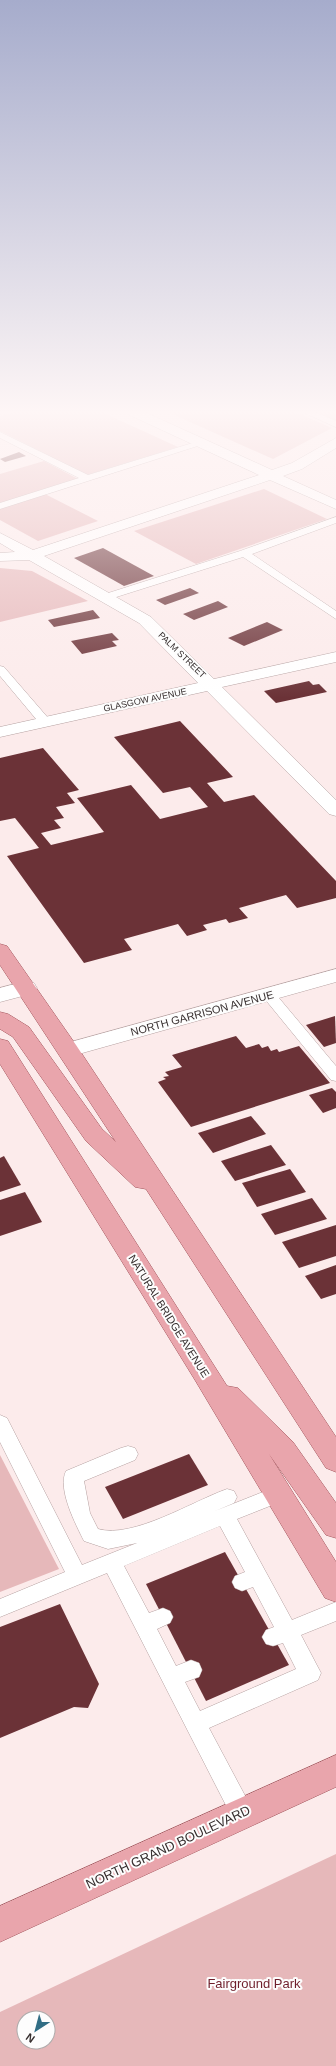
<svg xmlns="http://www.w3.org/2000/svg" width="336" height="2066" font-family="Helvetica,sans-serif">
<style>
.green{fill:#e6b8ba;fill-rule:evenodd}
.building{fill:#6b3237}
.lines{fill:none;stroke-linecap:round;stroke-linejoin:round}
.service-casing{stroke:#b5a1a1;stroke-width:1}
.minor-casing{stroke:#b5a1a1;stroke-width:1}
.primary-casing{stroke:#a2555c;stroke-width:1}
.service{fill:#fff;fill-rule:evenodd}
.minor{fill:#fff;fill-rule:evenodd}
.primary{fill:#e9a5ac;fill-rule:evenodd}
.labels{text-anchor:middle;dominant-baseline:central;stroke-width:4;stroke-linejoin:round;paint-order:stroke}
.far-street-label{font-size:9px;fill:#372f2f;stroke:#fdfdfd}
.street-label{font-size:11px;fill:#372f2f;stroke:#fdfdfd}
.near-street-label{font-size:13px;fill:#372f2f;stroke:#fdfdfd}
.near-park-label{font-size:13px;fill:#6f1f2c;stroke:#fdfdfd}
</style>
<rect width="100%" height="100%" fill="#fcebeb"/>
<!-- green -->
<g class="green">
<path d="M24 409H95L178 447 87 475 0 431V416Z"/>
<path d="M161 409H288L332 428 273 459Z"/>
<path d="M307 409H336V421Z"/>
<path d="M44 461 78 479 0 503V474Z"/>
<path d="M264 489 327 519 196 564 134 531Z"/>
<path d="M45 494 98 521 38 541 0 520V508Z"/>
<path d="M0 568 32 571 88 601 0 622Z"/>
<path d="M0 1455 59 1569 0 1592Z"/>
<path d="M336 1854V2066H0V2012ZM24 2018H48V2042H24Z"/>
</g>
<!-- building -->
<g class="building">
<path d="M19 452 26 456 5 462 0 459Z"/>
<path d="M103 548 154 576 124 586 74 558Z"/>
<path d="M190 588 199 593 165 605 156 600Z"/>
<path d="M218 601 228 607 194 620 183 614Z"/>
<path d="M93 610 100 618 54 627 48 620Z"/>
<path d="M267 622 283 630 244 646 228 638Z"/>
<path d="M112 633 119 640 112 641 117 646 82 654 71 641Z"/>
<path d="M309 681 313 685 319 684 327 692 276 703 264 691Z"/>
<path d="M180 721 233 777 207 783 224 802 254 795 336 881V898L297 908 286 895 239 908 248 918 229 923 226 919 203 925 207 930 187 936 178 924 124 939 132 950 84 963 7 856 39 848 15 818 0 821V758L43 748 79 790 67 793 75 803 56 807 64 818 54 820 61 828 41 833 51 845 104 832 77 798 131 785 160 819 208 807 190 787 163 793 114 737Z"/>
<path d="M335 1016 336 1043 324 1047 306 1025Z"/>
<path d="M236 1036 246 1048 259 1044 262 1048 268 1046 271 1051 277 1049 279 1052 299 1046 330 1083 191 1127 158 1082 166 1079 163 1077 169 1076 165 1072 182 1067 172 1055Z"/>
<path d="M332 1088 336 1092V1108L323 1113 309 1095Z"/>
<path d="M251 1116 266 1134 213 1153 198 1133Z"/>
<path d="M271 1145 286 1165 235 1181 221 1161Z"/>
<path d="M4 1156 21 1185 0 1192V1158Z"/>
<path d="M290 1169 306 1192 257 1207 242 1183Z"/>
<path d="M25 1192 42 1222 0 1236V1200Z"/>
<path d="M312 1198 327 1219 275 1235 261 1214Z"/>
<path d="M336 1225V1256L299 1268 282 1242Z"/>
<path d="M336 1265V1294L321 1299 305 1276Z"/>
<path d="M189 1454 208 1485 123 1519 105 1487Z"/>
<path d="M225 1552 289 1665 206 1701 146 1584Z"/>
<path d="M60 1604 99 1684 88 1708 74 1707 0 1738V1627Z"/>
</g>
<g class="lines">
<defs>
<g id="service">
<path d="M296 409H308L336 421V427Z"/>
<path d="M0 432 88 475 199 441 202 440 207 443 0 509V503L79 478 0 438Z"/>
<path d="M336 517V523L252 554 336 611V619L243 557 110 599 106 600 101 597 102 595 240 551Z"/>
<path d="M0 666 4 667 49 719 51 722 49 725H41L0 676Z"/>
<path d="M269 991 274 992 336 1066V1081L331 1080 264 998 262 995 264 992Z"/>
<path d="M0 1415 7 1418 82 1565 137 1543 108 1549 84 1541C76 1525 57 1489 66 1471L121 1448 128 1446 135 1448 138 1454 135 1460 84 1481 90 1513 98 1529C133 1539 193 1501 227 1489L234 1491 237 1497 234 1503 215 1511 278 1486 285 1488 288 1494 285 1500 237 1519 292 1620 336 1602V1621L301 1635 321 1673 318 1680 209 1728 250 1805 253 1813 250 1821 242 1824 234 1821 107 1573 0 1617V1599L65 1572 0 1442ZM220 1526 245 1572 235 1576 232 1582 235 1588 242 1591 253 1587 274 1627 266 1630 262 1637 266 1644 273 1646 283 1643 296 1669 200 1711 185 1682 199 1677 202 1670 199 1663 191 1660 176 1666 157 1629 170 1623 173 1617 170 1611 163 1608 149 1613 124 1566Z"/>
</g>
<g id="minor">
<path d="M121 409H138L272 470 292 463 336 438V448L302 469 283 476 336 500V509L270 480 44 556 151 617 214 679 336 652V662L222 687 336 800V816L329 814 207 691 0 737V727L198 683 139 623 29 560 0 561V553L15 552 0 543V533L33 550 259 475 123 412Z"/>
<path d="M336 969V982L68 1057 60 1055 57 1050 60 1045Z"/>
<path d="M26 981 34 983 37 988 34 993 0 1002V988Z"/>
</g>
<g id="primary">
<path d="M0 944 7 946 76 1045 336 1437V1472L326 1468 146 1189 135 1187 86 1141 13 1037 0 1029V1012L8 1014 29 1027 102 1129 116 1142 0 965Z"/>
<path d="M0 1039 8 1041 227 1386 238 1388 293 1442 336 1503V1538L326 1535 269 1454 336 1562V1602L325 1598 195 1380 0 1064Z"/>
<path d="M336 1755V1787L0 1942V1906Z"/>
</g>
</defs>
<!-- service casing -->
<use href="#service" class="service-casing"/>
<!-- minor casing -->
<use href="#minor" class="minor-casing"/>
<!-- primary casing -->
<use href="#primary" class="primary-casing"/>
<!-- service -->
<use href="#service" class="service"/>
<!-- minor -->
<use href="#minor" class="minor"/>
<!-- primary -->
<use href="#primary" class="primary"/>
</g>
<!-- sky -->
<linearGradient id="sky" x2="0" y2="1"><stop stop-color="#a6accc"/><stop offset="0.59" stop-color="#fef6f6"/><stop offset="1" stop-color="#fef6f6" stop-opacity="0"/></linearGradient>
<rect width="336" height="698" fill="url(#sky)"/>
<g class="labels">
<!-- far-street labels -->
<g class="far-street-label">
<text transform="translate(182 655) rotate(44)">PALM STREET</text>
<text transform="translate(145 700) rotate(-12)">GLASGOW AVENUE</text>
</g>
<!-- street labels -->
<g class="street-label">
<text transform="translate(202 1013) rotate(-15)">NORTH GARRISON AVENUE</text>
<text transform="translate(169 1316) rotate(58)">NATURAL BRIDGE AVENUE</text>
</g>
<!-- near-street labels -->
<g class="near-street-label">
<text transform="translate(168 1847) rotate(-25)">NORTH GRAND BOULEVARD</text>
</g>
<!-- near-park labels -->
<g class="near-park-label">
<text x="254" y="1983">Fairground Park</text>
</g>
</g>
<!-- north arrow -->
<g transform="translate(36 2030) rotate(216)"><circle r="19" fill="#fdfdfd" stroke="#aeabab"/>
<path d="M0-3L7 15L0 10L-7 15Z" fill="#316e85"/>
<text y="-6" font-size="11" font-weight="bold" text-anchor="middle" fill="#372f2f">N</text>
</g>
</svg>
